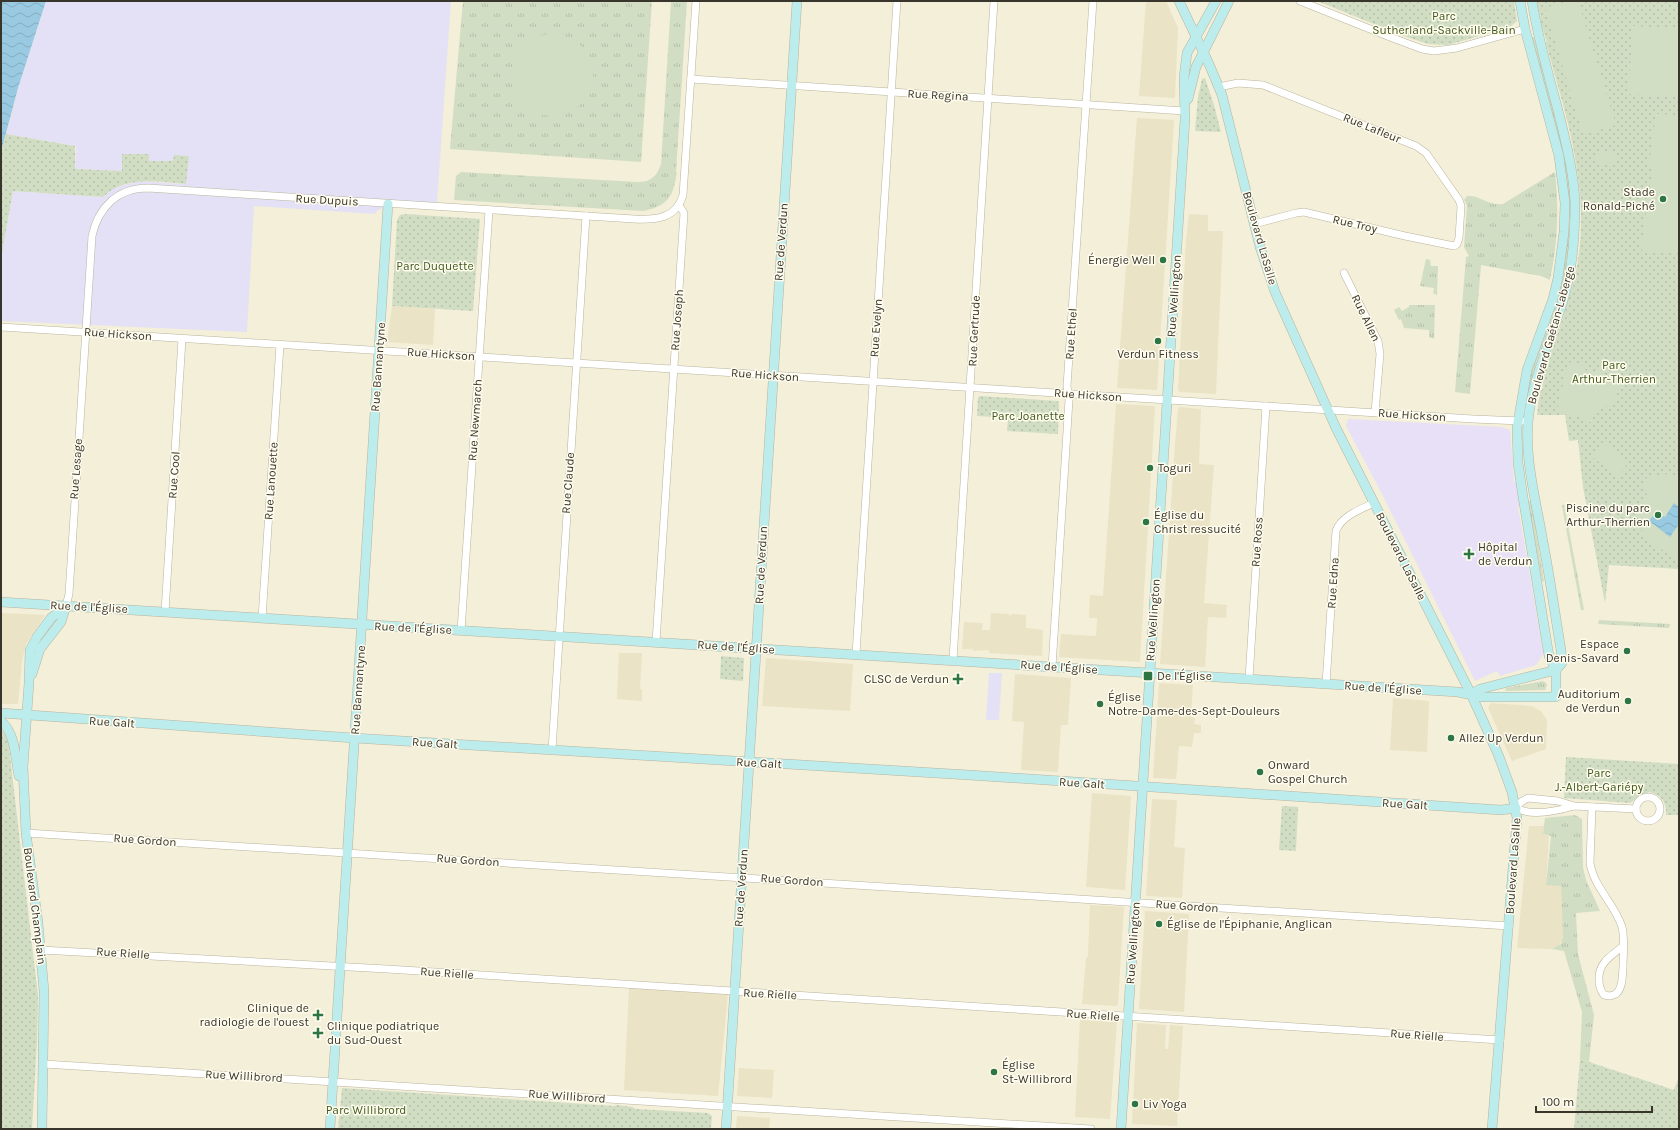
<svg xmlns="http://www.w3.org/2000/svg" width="1680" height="1130" font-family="Karla,sans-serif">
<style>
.built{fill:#eae3c5}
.industrial{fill:#e4e1f7}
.medical{fill:#e7e0f6}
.grass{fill:url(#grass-tufts)}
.park{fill:url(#park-dots)}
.garden{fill:#d1dec4}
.water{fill:url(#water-waves)}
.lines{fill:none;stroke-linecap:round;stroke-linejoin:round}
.street-casing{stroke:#b9b49e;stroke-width:8}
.secondary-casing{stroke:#b9b49e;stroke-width:10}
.street{stroke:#fff;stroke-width:7}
.secondary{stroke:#bcecec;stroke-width:9}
.poi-dot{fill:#2d7542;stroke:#fffcee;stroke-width:1.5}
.labels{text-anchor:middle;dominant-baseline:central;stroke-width:3;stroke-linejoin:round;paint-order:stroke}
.park-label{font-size:12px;fill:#3e581c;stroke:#fffcee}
.street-label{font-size:12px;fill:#37352c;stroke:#fffcee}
.poi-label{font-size:12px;fill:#37352c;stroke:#fffcee;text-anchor:start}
</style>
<defs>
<pattern id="grass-tufts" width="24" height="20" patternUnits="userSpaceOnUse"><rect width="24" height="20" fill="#d1dec4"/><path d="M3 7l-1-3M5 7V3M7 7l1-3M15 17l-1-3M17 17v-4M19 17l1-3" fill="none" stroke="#b4bfa9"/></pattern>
<pattern id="park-dots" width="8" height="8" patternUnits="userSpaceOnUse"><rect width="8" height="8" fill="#d1dec4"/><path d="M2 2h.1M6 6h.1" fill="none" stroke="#b4bfa9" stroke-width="1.8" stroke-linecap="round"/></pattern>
<pattern id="water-waves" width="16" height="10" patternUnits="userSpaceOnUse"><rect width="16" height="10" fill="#99cae1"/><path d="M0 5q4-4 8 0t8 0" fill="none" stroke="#84aec1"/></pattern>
</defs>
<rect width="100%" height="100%" fill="#f4efd8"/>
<!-- built -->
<g class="built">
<path d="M1146 1H1166L1178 28 1175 98 1139 96Z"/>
<path d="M1137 118 1174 120 1157 390 1117 388Z"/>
<path d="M1189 214 1208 215V231H1223L1216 394 1180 392 1178 390 1186 240Z"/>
<path d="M392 306 435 309 433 345 387 342Z"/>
<path d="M1116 404 1155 406 1140 662 1059 657 1061 634 1096 636 1097 618H1089L1090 595 1103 596Z"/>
<path d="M1179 407 1201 409 1199 464 1214 465 1204 603 1227 605 1226 618 1208 617 1205 667 1160 664 1175 445 1178 409Z"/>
<path d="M1 613 45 615 26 644 22 661 18 704H1Z"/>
<path d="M991 613 1009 614V616L1012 614 1026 615V628L1043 630 1042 656 989 653V650L973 651V649H962L964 622 983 623 982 630H990Z"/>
<path d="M619 653H642L640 689H642V701L617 699Z"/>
<path d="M766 658 853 664 850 711 762 706Z"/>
<path d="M1015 674 1071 678 1068 725H1061L1058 772 1021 770 1024 722 1012 721Z"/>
<path d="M1159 683 1193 685 1191 717 1195 718 1194 724 1201 725V733H1194L1192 747 1179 746 1176 779 1153 778Z"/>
<path d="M1393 698 1429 701 1427 752 1390 750Z"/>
<path d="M1491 703 1532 706 1541 711 1547 720 1546 749 1512 761 1488 708Z"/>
<path d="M1092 793 1131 796 1125 890 1086 887Z"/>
<path d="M1152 799 1177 800 1174 847 1185 848 1182 898 1146 896Z"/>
<path d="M1529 826H1544L1543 834 1549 836 1546 884 1561 886 1563 932 1562 940 1558 947 1552 949 1517 948Z"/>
<path d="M1090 905 1124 907 1120 970 1118 1004 1116 1006 1082 1004 1086 959 1088 956Z"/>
<path d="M1145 911 1189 914 1184 1012 1139 1009Z"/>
<path d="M629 988 728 994 718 1096 624 1090Z"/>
<path d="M1080 1020 1117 1022 1110 1119 1075 1117Z"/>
<path d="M1137 1023 1166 1025 1165 1049H1168L1170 1025 1183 1026 1177 1126 1132 1124Z"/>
<path d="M739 1068 774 1070 772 1098 737 1096Z"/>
<path d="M737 1116 770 1118 769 1129H736Z"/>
</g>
<!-- industrial -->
<g class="industrial">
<path d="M46 1H451L437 203 389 204 377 211 375 214 254 206 247 332 1 321V259L13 191 103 197 112 189 120 186 139 181 186 184 173 161H149V154H123L122 171 75 169 76 146 6 134 18 88Z"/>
<path d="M989 673H1002L999 720H986Z"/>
</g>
<!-- medical -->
<path class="medical" d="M1348 419 1502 427 1510 430 1514 482H1516L1520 506 1518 507 1543 651V655L1536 665 1500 676 1497 671 1475 681 1383 496 1346 426Z"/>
<!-- grass -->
<g class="grass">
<path d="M463 1H652L641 162 450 149Z"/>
<path d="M671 1H687L676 172H677C673 197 669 205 644 211L454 200 456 176 461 172 638 182C651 182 657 176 661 164Z"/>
<path d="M1532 37H1534C1548 93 1574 160 1570 218H1569Z"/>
<path d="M1555 172C1559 208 1558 243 1550 279V280L1541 276 1481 265 1470 394 1455 392 1466 257 1469 256 1464 247 1467 205 1464 200 1467 196C1481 195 1488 206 1503 204Z"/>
<path d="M1568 234H1570L1568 253 1562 287 1537 360 1525 410 1530 373Z"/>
<path d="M1426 259 1430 260 1431 266H1438L1437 295 1433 293 1434 288 1420 286Z"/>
<path d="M1409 305H1435L1434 339 1429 337V330L1404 328 1401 319 1399 320 1394 310 1399 307 1402 311 1409 307Z"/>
<path d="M1528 501H1531L1544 581 1543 582 1542 581Z"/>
<path d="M1564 504 1584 610H1581L1562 506Z"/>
<path d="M1599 620 1670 624 1669 628 1598 624Z"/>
<path d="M1543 681 1546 683 1547 685 1545 690 1507 691 1505 690 1506 688Z"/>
<path d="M1575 815 1582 819 1583 867 1586 880 1600 911 1576 913 1578 954 1594 1015 1589 1062 1580 1059 1582 1012 1564 951 1552 949 1561 944 1563 936 1561 886 1546 885 1551 836 1543 834 1545 818Z"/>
</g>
<!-- park -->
<g class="park">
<path d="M1317 1H1514L1517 21 1510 27 1448 45 1428 44 1401 35Z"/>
<path d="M1537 1H1679V569L1609 565 1605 603 1583 487 1578 440 1569 441 1565 415H1537L1540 390H1542L1543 386 1541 385 1543 376C1555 339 1570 304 1577 266 1591 189 1566 116 1546 43L1547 42 1542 27Z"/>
<path d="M1205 78 1214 105 1221 132 1195 131 1198 97 1202 79Z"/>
<path d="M6 134 75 146V169L122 171V154H149V161H173L174 155 189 156 186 184C158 182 125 175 103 197L13 191 1 259V153Z"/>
<path d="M405 214 480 219 473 311 392 306 397 220 400 215Z"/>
<path d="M980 396 1058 401 1059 404 1058 434 1007 431 1008 418 977 416 978 397Z"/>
<path d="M721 656 744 658 743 681 720 679Z"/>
<path d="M1 729 8 739 38 996 37 1041 32 1129H1Z"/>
<path d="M1566 757 1679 764V815H1666C1667 803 1661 794 1649 792L1648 793 1639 796 1633 801 1630 803 1564 798Z"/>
<path d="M1282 806 1298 807 1296 851 1279 850Z"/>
<path d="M1580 1059 1674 1090 1679 1076V1129H1574Z"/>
<path d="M342 1088 614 1106 617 1105 632 1107 636 1109 708 1113 712 1116 711 1129H338Z"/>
</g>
<!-- garden -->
<g class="garden">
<path d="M1569 1H1578L1616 125 1583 135 1545 8Z"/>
<path d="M1633 26 1679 29V97L1628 94Z"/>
<circle cx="552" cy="75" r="41"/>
<path d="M1656 114 1679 115V251H1657L1656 253H1644L1640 247 1643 235 1653 164 1649 163Z"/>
<path d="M1612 149 1616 161 1599 166 1595 155Z"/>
<path d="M1568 362 1585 366 1584 370 1616 377 1621 386 1613 403H1608L1607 407 1605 406 1593 414 1591 422 1583 421 1582 417 1562 414 1557 410Z"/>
<path d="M1603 443 1629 462 1618 476 1592 457Z"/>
<path d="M1667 474V475L1679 476V559C1655 548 1621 524 1647 496L1643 479Z"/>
</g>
<!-- water -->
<g class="water">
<path d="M1 1H46L18 88 1 152Z"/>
<path d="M1674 503 1679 507V524L1670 537 1649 521 1656 512 1665 517Z"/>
</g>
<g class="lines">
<defs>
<g id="street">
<path d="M1300 1 1390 37 1422 49 1434 51 1457 48 1525 29"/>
<path d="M691 79 1185 111"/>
<path d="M1219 87 1238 83 1263 85 1416 146 1426 153 1459 200 1461 206 1459 238 1457 244 1454 246 1405 236 1304 212 1296 213 1254 224"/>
<path d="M1344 273 1378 341 1380 354 1375 412"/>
<path d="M1 327 1473 419 1522 421"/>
<path d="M66 606 69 594 92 236C98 208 117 188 148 188L634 219C656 220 676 219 683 195L696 1"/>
<path d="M165 612 182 339"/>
<path d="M262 618 280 345"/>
<path d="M461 631 489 210"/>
<path d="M656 642 684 213 679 205"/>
<path d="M856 654 897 1"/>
<path d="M953 660 994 1"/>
<path d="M1052 667 1069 400 1067 386 1093 1"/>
<path d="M1249 679 1266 406"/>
<path d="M1326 684 1336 531C1341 516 1361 509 1374 503"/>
<path d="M552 750 586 216"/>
<circle cx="1648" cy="809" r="12"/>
<path d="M1574 806C1557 811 1532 817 1516 808L1521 802 1528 798 1558 801 1574 806 1636 809"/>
<path d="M1592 807 1590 863C1594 888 1615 904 1622 927 1625 938 1623 956 1623 968 1622 977 1623 987 1616 994L1610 996 1604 995C1600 990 1599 986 1599 980 1598 963 1611 956 1622 947"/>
<path d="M26 833 1509 926"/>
<path d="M41 950 387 969 1500 1040"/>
<path d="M44 1064 1091 1129"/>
</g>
<g id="secondary">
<path d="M1179 1 1209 64 1222 95 1260 247 1275 292 1336 428 1471 694 1498 754 1512 792 1517 818 1492 1129"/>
<path d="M1532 1C1538 39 1549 77 1559 114 1566 143 1574 173 1575 203 1575 236 1573 269 1563 301 1551 339 1535 374 1529 413 1523 455 1536 500 1543 542 1550 578 1555 614 1561 650L1562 663 1556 670"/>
<path d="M1188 99 1196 67 1229 1"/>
<path d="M1 602 1458 692 1482 697H1556V670L1549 656 1523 497 1518 463 1517 428 1527 370 1553 299 1558 278 1564 232 1565 203 1559 156 1525 29 1520 1"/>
<path d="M32 674 40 649 61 622 66 606"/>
<path d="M1471 694 1480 689 1556 670"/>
<path d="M1 713 354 738 969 775 1501 810 1516 808"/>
<path d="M1 721C16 734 15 758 19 776"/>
<path d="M42 1129 44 991 38 923 26 833 23 767 29 683 30 650 37 637 51 618 66 606"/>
<path d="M330 1129 388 204"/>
<path d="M726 1129 797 1"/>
<path d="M1121 1129 1185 119 1184 77 1187 53 1216 1"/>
</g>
</defs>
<!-- street casing -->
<use href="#street" class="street-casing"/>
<!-- secondary casing -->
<use href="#secondary" class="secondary-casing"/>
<!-- street -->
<use href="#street" class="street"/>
<!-- secondary -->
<use href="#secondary" class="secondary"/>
</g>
<!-- markers -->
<g class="poi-dot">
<circle cx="1663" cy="199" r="4"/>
<circle cx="1163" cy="260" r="4"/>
<circle cx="1158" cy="341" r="4"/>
<circle cx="1150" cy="468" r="4"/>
<circle cx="1658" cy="515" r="4"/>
<circle cx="1146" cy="522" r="4"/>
<path d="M1467 548h4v4h4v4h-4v4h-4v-4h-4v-4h4z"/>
<circle cx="1627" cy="651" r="4"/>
<rect x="1143" y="671" width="10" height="10" rx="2"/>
<path d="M956 673h4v4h4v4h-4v4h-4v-4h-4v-4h4z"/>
<circle cx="1628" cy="701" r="4"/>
<circle cx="1100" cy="704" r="4"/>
<circle cx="1451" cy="738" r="4"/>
<circle cx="1260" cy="772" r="4"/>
<circle cx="1159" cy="924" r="4"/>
<path d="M316 1009h4v4h4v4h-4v4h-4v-4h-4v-4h4z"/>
<path d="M316 1027h4v4h4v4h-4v4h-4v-4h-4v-4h4z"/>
<circle cx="994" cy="1072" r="4"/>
<circle cx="1135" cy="1104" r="4"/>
</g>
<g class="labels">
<!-- park labels -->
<g class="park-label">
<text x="1444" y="16">Parc<tspan x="1444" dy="14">Sutherland-Sackville-Bain</tspan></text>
<text x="435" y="266">Parc Duquette</text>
<text x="1614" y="365">Parc<tspan x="1614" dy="14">Arthur-Therrien</tspan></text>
<text x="1028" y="416">Parc Joanette</text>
<text x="1599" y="773">Parc<tspan x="1599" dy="14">J.-Albert-Gariépy</tspan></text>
<text x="366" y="1110">Parc Willibrord</text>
</g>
<!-- street labels -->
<g class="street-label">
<text transform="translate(938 95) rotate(3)">Rue Regina</text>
<text transform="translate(1372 128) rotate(22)">Rue Lafleur</text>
<text transform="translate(327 200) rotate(3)">Rue Dupuis</text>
<text transform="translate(1355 224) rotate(13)">Rue Troy</text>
<text transform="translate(1260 238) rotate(74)">Boulevard LaSalle</text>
<text transform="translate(781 242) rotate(-86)">Rue de Verdun</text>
<text transform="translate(1174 296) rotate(-86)">Rue Wellington</text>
<text transform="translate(1366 318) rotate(64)">Rue Allen</text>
<text transform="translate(677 320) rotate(-86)">Rue Joseph</text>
<text transform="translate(876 328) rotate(-86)">Rue Evelyn</text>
<text transform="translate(974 331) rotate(-87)">Rue Gertrude</text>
<text transform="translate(118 334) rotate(4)">Rue Hickson</text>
<text transform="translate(1071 334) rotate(-86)">Rue Ethel</text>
<text transform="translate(1551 335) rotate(-74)">Boulevard Gaétan-Laberge</text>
<text transform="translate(441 354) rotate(4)">Rue Hickson</text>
<text transform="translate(378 367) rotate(-86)">Rue Bannantyne</text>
<text transform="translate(765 375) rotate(4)">Rue Hickson</text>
<text transform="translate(1088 395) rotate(4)">Rue Hickson</text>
<text transform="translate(1412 415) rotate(4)">Rue Hickson</text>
<text transform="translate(475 420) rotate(-86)">Rue Newmarch</text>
<text transform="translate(76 469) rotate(-86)">Rue Lesage</text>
<text transform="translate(174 475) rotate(-86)">Rue Cool</text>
<text transform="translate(271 481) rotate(-86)">Rue Lanouette</text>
<text transform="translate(568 483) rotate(-86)">Rue Claude</text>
<text transform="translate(1257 542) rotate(-86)">Rue Ross</text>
<text transform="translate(1401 556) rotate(63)">Boulevard LaSalle</text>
<text transform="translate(761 565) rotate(-87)">Rue de Verdun</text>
<text transform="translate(1333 583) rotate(-86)">Rue Edna</text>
<text transform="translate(89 607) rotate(3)">Rue de l'Église</text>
<text transform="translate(1153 620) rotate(-86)">Rue Wellington</text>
<text transform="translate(413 628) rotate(3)">Rue de l'Église</text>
<text transform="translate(736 647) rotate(4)">Rue de l'Église</text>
<text transform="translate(1059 667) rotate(4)">Rue de l'Église</text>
<text transform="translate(1383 688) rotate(4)">Rue de l'Église</text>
<text transform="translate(358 690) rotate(-86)">Rue Bannantyne</text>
<text transform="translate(112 722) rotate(4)">Rue Galt</text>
<text transform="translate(435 743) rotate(4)">Rue Galt</text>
<text transform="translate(759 763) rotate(3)">Rue Galt</text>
<text transform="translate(1082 783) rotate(4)">Rue Galt</text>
<text transform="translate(1405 804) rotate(4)">Rue Galt</text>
<text transform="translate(145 840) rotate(4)">Rue Gordon</text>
<text transform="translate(468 860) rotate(4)">Rue Gordon</text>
<text transform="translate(1513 866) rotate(-86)">Boulevard LaSalle</text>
<text transform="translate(792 880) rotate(4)">Rue Gordon</text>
<text transform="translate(741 888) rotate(-86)">Rue de Verdun</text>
<text transform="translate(35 906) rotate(83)">Boulevard Champlain</text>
<text transform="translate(1187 906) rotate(4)">Rue Gordon</text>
<text transform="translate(1133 943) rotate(-86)">Rue Wellington</text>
<text transform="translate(123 953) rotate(4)">Rue Rielle</text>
<text transform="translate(447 973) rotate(4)">Rue Rielle</text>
<text transform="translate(770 994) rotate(3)">Rue Rielle</text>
<text transform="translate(1093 1015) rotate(4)">Rue Rielle</text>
<text transform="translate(1417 1035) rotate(4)">Rue Rielle</text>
<text transform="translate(244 1076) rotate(3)">Rue Willibrord</text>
<text transform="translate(567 1096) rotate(4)">Rue Willibrord</text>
</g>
<!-- poi labels -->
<g class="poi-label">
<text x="1655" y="192" text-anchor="end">Stade<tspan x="1655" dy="14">Ronald-Piché</tspan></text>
<text x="1155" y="260" text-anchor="end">Énergie Well</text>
<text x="1158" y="354" text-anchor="middle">Verdun Fitness</text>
<text x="1158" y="468">Toguri</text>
<text x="1650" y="508" text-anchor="end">Piscine du parc<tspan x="1650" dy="14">Arthur-Therrien</tspan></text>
<text x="1154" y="515">Église du<tspan x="1154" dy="14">Christ ressucité</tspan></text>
<text x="1478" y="547">Hôpital<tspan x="1478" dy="14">de Verdun</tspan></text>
<text x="1619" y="644" text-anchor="end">Espace<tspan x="1619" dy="14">Denis-Savard</tspan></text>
<text x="1157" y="676">De l'Église</text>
<text x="949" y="679" text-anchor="end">CLSC de Verdun</text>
<text x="1620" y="694" text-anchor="end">Auditorium<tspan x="1620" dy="14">de Verdun</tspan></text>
<text x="1108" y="697">Église<tspan x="1108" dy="14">Notre-Dame-des-Sept-Douleurs</tspan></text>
<text x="1459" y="738">Allez Up Verdun</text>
<text x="1268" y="765">Onward<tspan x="1268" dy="14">Gospel Church</tspan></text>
<text x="1167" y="924">Église de l'Épiphanie, Anglican</text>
<text x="309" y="1008" text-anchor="end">Clinique de<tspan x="309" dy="14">radiologie de l'ouest</tspan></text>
<text x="327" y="1026">Clinique podiatrique<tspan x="327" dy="14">du Sud-Ouest</tspan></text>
<text x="1002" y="1065">Église<tspan x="1002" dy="14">St-Willibrord</tspan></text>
<text x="1143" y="1104">Liv Yoga</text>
</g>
</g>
<!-- border -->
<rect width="1680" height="1130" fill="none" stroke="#37352c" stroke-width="4"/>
<!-- scale -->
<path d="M1536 1106v6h116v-6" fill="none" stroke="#37352c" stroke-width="2"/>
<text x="1542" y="1106" font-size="12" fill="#37352c" stroke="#fffcee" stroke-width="3" paint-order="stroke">100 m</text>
</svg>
